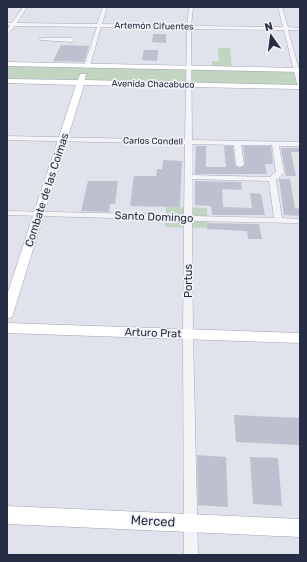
<svg xmlns="http://www.w3.org/2000/svg" width="307" height="562" font-family="Rubik,sans-serif">
<style>
.green{fill:#c2d5c1}
.building{fill:#bdc0ce}
.lines{fill:none;stroke-linecap:round;stroke-linejoin:round}
.minor-casing{stroke:#a8acb9;stroke-width:1}
.major-casing{stroke:#9fa4b7;stroke-width:1}
.minor{fill:#f4f4f8;fill-rule:evenodd}
.major{fill:#fff;fill-rule:evenodd}
.labels{text-anchor:middle;dominant-baseline:central;stroke-width:3.5;stroke-linejoin:round;paint-order:stroke}
.far-street-label{font-size:9px;fill:#272d44;stroke:#f0f2f8}
.street-label{font-size:11px;fill:#272d44;stroke:#f0f2f8}
.near-street-label{font-size:13px;fill:#272d44;stroke:#f0f2f8}
</style>
<rect width="100%" height="100%" fill="#e0e3eb"/>
<!-- green -->
<g class="green">
<path d="M218 48H230L232 68 212 67V61H219Z"/>
<path d="M7 66 300 71V85L7 79Z"/>
<path d="M166 207 207 208V228L165 227Z"/>
</g>
<!-- building -->
<g class="building">
<path d="M153 34H166V43L152 42Z"/>
<path d="M61 45 89 46 84 62 53 61Z"/>
<path d="M144 50H158L157 61 142 60Z"/>
<path d="M196 146H206V167H226L224 146H233L235 165 239 168 245 165 243 146H271L273 164H265L267 174H195Z"/>
<path d="M281 148H300V152H291L296 176H286Z"/>
<path d="M163 160 182 161 180 207 130 206 134 176H156L157 169H162Z"/>
<path d="M279 179H290L295 208 300 209V216L284 215Z"/>
<path d="M88 181H118L115 204H110L109 212 81 211Z"/>
<path d="M195 181 241 182 242 190 222 189 223 207 252 208 250 193 261 194 265 215H212L211 206 195 205Z"/>
<path d="M207 223 259 224 262 239H248L247 231 207 229Z"/>
<path d="M234 415 300 418V445L236 442Z"/>
<path d="M197 455 226 457 228 507 198 505Z"/>
<path d="M250 457 278 458 282 506 253 504Z"/>
</g>
<g class="lines">
<defs>
<g id="minor">
<path d="M23 7H27L17 23 97 24 103 7H107L102 24 187 26 189 7H193L191 26 283 27 278 7H282L288 27 300 28V30H288L300 73V86L297 84 284 30 191 29 192 140 300 142V146H279L284 173 276 180 282 218 300 219V223L192 221 193 334 198 555H184L183 334 184 220 7 215V211L184 215 185 144 7 140V136L185 140 187 29 101 27 90 66 87 68 84 66 97 27 15 26 7 35V30L10 25H7V23H12ZM192 144 234 145 236 165 240 167 244 165 241 145H272L276 172 270 177 192 175ZM192 179 269 181 274 218 192 216Z"/>
<path d="M42 38H72L75 40 72 42 40 40V39Z"/>
</g>
<g id="major">
<path d="M7 62 300 68V72L7 66Z"/>
<path d="M80 74H86L85 80 300 85V89L84 85 13 314 12 317 7 319V295L76 85 7 83V79L78 80Z"/>
<path d="M7 323 300 333V343L7 333Z"/>
<path d="M7 506 300 519V537L7 524Z"/>
</g>
</defs>
<!-- minor casing -->
<use href="#minor" class="minor-casing"/>
<!-- major casing -->
<use href="#major" class="major-casing"/>
<!-- minor -->
<use href="#minor" class="minor"/>
<!-- major -->
<use href="#major" class="major"/>
</g>
<g class="labels">
<!-- far-street labels -->
<g class="far-street-label">
<text transform="translate(154 26) rotate(1)">Artemón Cifuentes</text>
<text transform="translate(153 84) rotate(1)">Avenida Chacabuco</text>
<text transform="translate(153 141) rotate(1)">Carlos Condell</text>
</g>
<!-- street labels -->
<g class="street-label">
<text transform="translate(47 190) rotate(-72)">Combate de las Coimas</text>
<text transform="translate(154 217) rotate(2)">Santo Domingo</text>
<text transform="translate(188 281) rotate(-90)">Portus</text>
<text transform="translate(153 333) rotate(2)">Arturo Prat</text>
</g>
<!-- near-street labels -->
<g class="near-street-label">
<text transform="translate(153 521) rotate(3)">Merced</text>
</g>
</g>
<!-- border -->
<rect width="307" height="562" fill="none" stroke="#272d44" stroke-width="16"/>
<!-- north arrow -->
<g transform="translate(271 36) rotate(346)" stroke="#f0f2f8" stroke-width="3" paint-order="stroke">
<path d="M0-3L7 15L0 10L-7 15Z" fill="#272d44"/>
<text y="-6" font-size="11" font-weight="bold" text-anchor="middle" fill="#272d44">N</text>
</g>
</svg>
